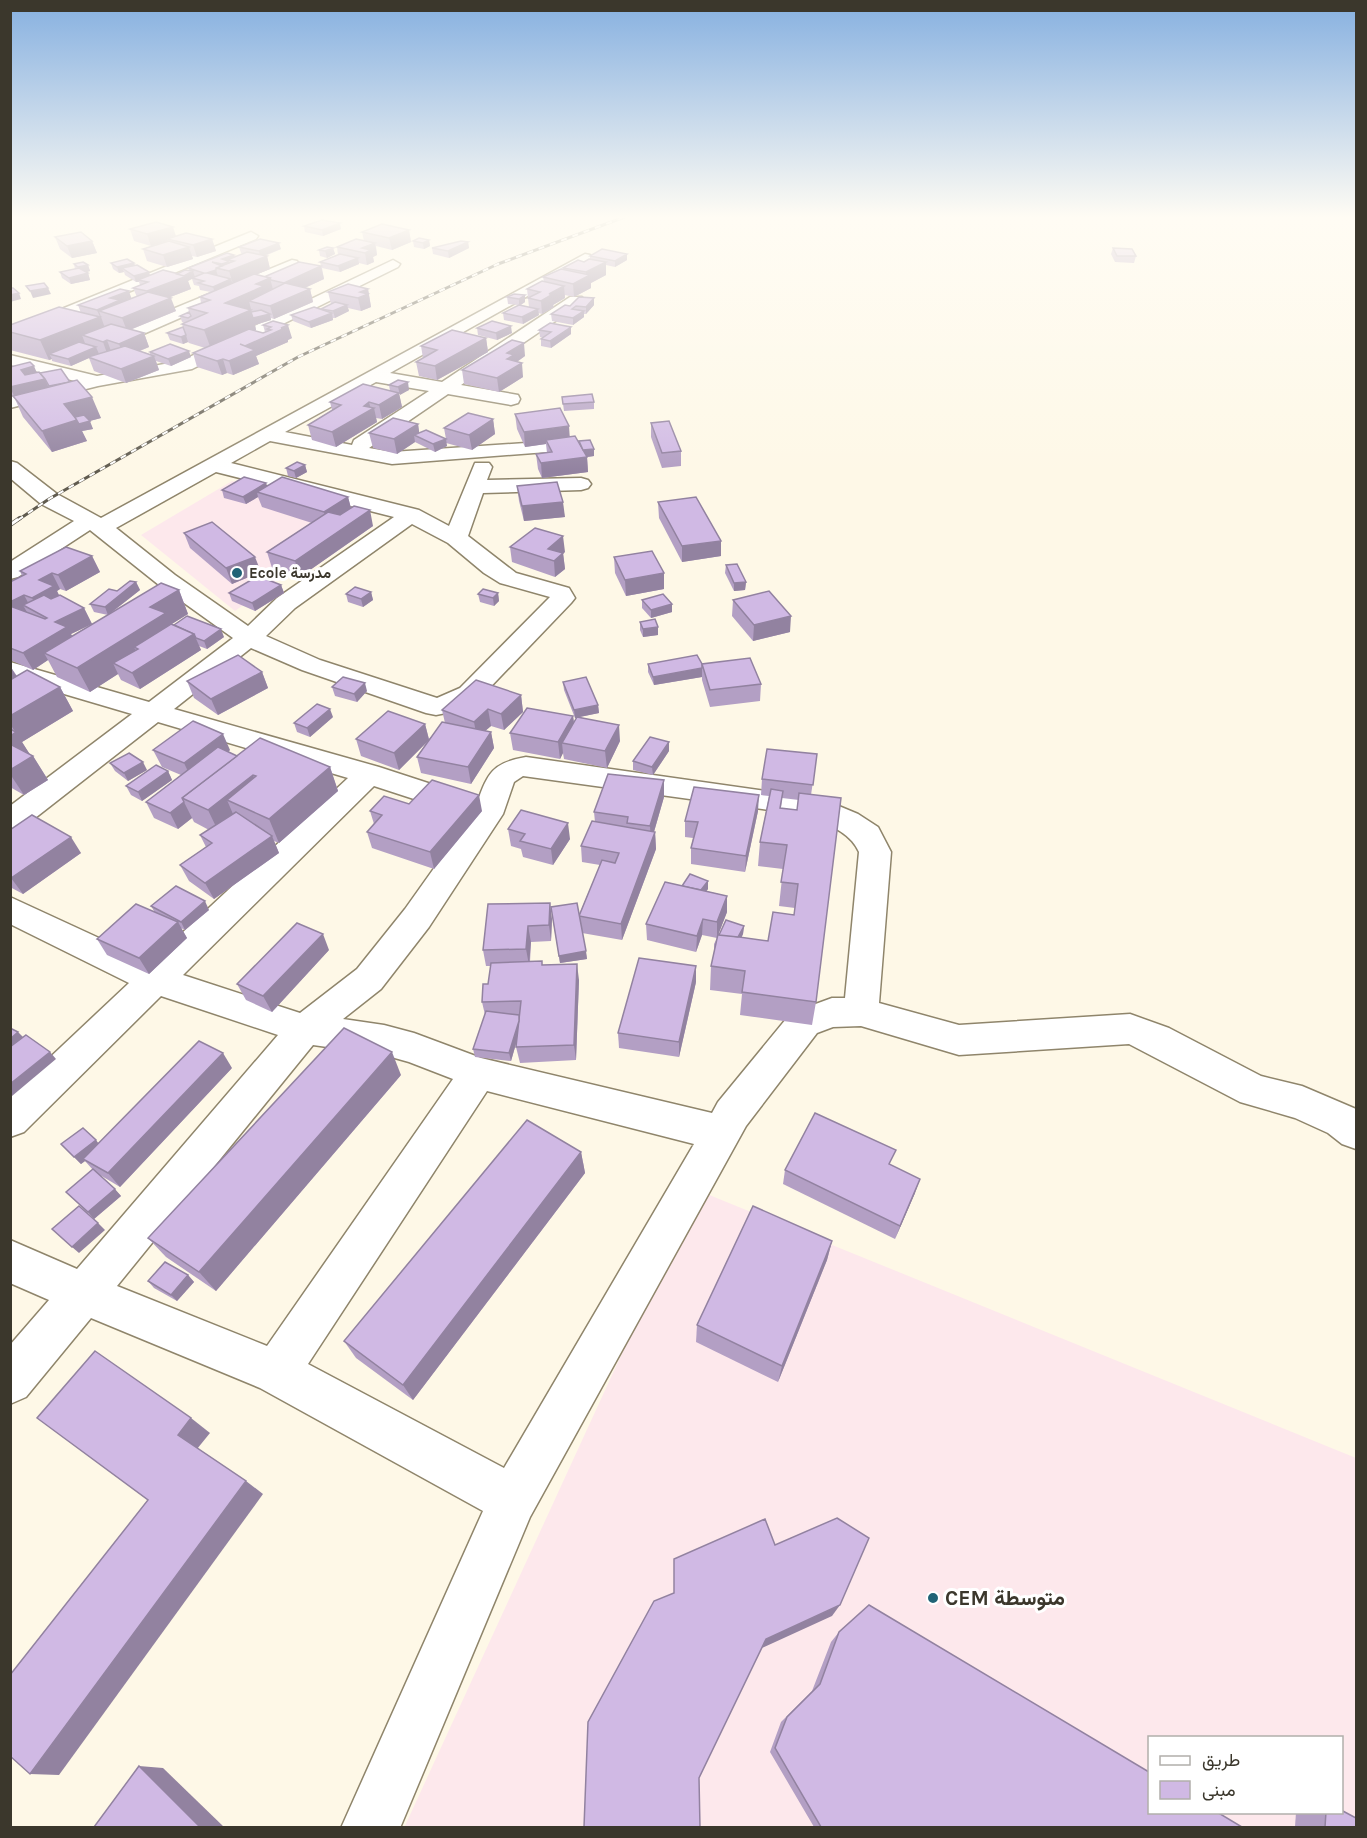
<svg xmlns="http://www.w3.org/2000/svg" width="1367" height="1838" font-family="Karla,Vazirmatn,sans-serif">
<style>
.education{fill:#fde8ec;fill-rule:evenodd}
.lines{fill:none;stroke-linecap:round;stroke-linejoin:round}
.minor-casing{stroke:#8f856b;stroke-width:3}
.minor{fill:#fff;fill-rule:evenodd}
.rail-far1-casing{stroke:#605b4f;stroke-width:3}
.rail-casing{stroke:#605b4f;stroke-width:4.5}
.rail-far1{stroke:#fff;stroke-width:2;stroke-dasharray:6;stroke-linecap:butt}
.rail{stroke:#fff;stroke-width:3;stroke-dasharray:10;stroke-linecap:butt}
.wall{fill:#b39fc4;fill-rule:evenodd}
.shaded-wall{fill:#9282a0}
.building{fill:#d0b9e4;stroke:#9282a0;stroke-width:1.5}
.poi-dot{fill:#206376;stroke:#fff;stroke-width:2}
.labels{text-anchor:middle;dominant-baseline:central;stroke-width:6;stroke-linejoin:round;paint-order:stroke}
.far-poi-label{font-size:15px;font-weight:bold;fill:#3b372c;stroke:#fff;text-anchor:start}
.near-poi-label{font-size:21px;font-weight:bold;fill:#3b372c;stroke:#fff;text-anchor:start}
</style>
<rect width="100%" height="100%" fill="#fef8e7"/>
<!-- education -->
<g class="education">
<path d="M232 481 365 516 235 611 141 535Z"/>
<path d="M697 1190 1356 1458V1827L404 1828ZM1150 1738H1342V1812H1150Z"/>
</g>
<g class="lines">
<defs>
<g id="minor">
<path d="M251 232 258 236 256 239 10 341V330Z"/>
<path d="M585 254 590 255 592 258 590 261 390 373 442 382 570 297H582L584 300 582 303 461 385 518 395 520 399 518 403 511 405 448 394 369 448 392 452 540 442 547 444 550 448 547 452 392 464 270 441 231 463 419 510 449 526 475 463H489L492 467 487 480 581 478 588 480 591 484 588 488 581 490 483 493 468 536 516 573 569 588 575 598 571 603 478 700 446 713 436 715 426 713 302 670 251 648 174 709 379 767 474 798 477 803C488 773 492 763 526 757L822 799 858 814 878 827 891 852 879 1003 959 1025 1130 1014 1169 1028 1261 1076 1302 1086 1356 1109V1149L1342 1144 1328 1133 1295 1118 1240 1102 1129 1044 959 1055 861 1026 833 1027 817 1033 746 1126 530 1517 400 1828H341L483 1511 260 1388 91 1318 26 1397 10 1404V1345L49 1300 10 1283V1240L77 1269 278 1035 161 996 24 1132 10 1137V1095L129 983 10 924V897L151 962 348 778 158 722 21 829 10 832V806L132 714 10 678V662L149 702 233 638 159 585 90 530 18 577 10 579V562L74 521 41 504 10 478V461L17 463 57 494 101 518ZM376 382 429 391 354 440 352 445 285 432ZM216 472 394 517 277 598 248 626 175 575 116 528ZM412 524 448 543 484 573 500 583 550 597 460 688 437 698 320 660 266 636 295 608ZM523 776 806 815C826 824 850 831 859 852L845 998H832L791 1013 718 1102 712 1113 481 1058 414 1033 384 1025 343 1019 381 989 429 927 503 814 514 782ZM374 786 463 815 474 812 405 909 357 969 300 1013 183 975ZM313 1045 384 1055 409 1062 453 1079 267 1346 117 1286ZM487 1091 694 1144 504 1468 308 1364Z"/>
<path d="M292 260 297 261 299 264 297 267 141 335H129L127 331 129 327Z"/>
<path d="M393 260 400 264 398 267 192 369 98 386 10 408V397L75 381 10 365V355L97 376 181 361Z"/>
</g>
</defs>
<!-- minor casing -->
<use href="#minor" class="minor-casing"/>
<!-- minor -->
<use href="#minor" class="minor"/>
<defs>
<path id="rail-far1" d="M18 520 49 499 298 357 498 264 630 215"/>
<path id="rail" d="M10 525 20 518"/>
</defs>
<!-- rail-far1 casing -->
<use href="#rail-far1" class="rail-far1-casing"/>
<!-- rail casing -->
<use href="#rail" class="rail-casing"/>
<!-- rail-far1 -->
<use href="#rail-far1" class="rail-far1"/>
<!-- rail -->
<use href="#rail" class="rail"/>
</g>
<!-- wall -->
<g class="wall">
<path d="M401 215H414L411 217 401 216Z"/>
<path d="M304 226 341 229 323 236 305 232Z"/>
<path d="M130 229 176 236 212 239 216 251 197 257 192 256 193 259 167 267 147 261 143 249 151 246 134 241Z"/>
<path d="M409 230 411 242 392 250 376 246 377 255 373 257 374 262 367 265 359 263V264L340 272 322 268 324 279 305 288 310 289 313 302 274 319 271 318V320L255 325 256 330 254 331 263 333 265 332 263 325 273 321 292 338 288 340V342L256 356 259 364 233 375 227 373 222 375 197 367 193 353 205 348 189 343 188 342 183 344 170 340 167 333 183 327 182 324 184 323 182 322 180 316 189 312 188 308 201 303 200 297 211 292 200 290 199 286 194 285 192 279 188 281 191 289 168 298 176 311 130 330 144 333 149 347 140 351 150 354V352L191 357 171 366 156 361 159 370 126 383 94 371 89 358 71 366 52 361V359L49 360 10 350V325L81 313 78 305 132 299 137 297 133 288 140 285 139 282H136L125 275 124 272 119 273 113 269 111 263H134L135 266 150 275 177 274 189 270 188 268 235 257 243 254 241 253 239 247 281 249 265 256H267L270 269 255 275 264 277 321 266 320 262 338 255 337 247 364 241 362 232Z"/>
<path d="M55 237 92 241 97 253 72 258 60 249Z"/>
<path d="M429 240 430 246 424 249 414 247 413 241Z"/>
<path d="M468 242 469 248 449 258 433 254 432 248Z"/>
<path d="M333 248 335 254 327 258 320 256 319 250Z"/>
<path d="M1113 248 1136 256 1134 263 1115 262 1111 254Z"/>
<path d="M590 256 627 260 615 267 606 265V275L591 283V288L574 297 565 295V298L553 305 554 307 542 314 538 313 539 315 523 324 504 320 503 313 518 305 508 304 507 297 514 294 525 302 521 305 529 307 527 289 544 282 543 277 563 269V268L584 262 590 259Z"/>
<path d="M74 264 88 265 90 271 86 272 88 273 90 280 71 284 62 278 60 272 75 269Z"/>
<path d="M368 289 371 307 361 311 348 308 349 311 335 318H333V320L311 328 293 321 291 315 321 309 331 304 328 292Z"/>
<path d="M594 298V305L586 314H584V317L573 325 552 321 551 314 570 306Z"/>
<path d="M477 328 512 333 497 340 478 335Z"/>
<path d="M539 330 571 334 551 348 541 346V339L543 338 540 337Z"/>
<path d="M486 338 488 352 437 380 419 376 416 362 423 358 421 346Z"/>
<path d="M525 356 517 362 523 377 499 392 464 384 462 370Z"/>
<path d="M10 367 37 372 71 382 101 418 89 421 93 429 82 431 87 441 52 452 23 417 15 399 10 394Z"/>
<path d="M389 385 409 390 399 394 402 407 382 419 376 418 377 422 336 447 312 440 308 425 332 410 330 402 390 391Z"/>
<path d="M562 397 594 402V409L564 411Z"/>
<path d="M515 414 570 436 579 443 594 449V456L587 457 588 472 542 478 538 469 536 454 547 453 546 444 525 447 517 429Z"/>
<path d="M493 419 495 434 472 450 446 443 447 446 435 452 415 442 397 454 373 448 369 433 418 424 419 433 446 439 444 428Z"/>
<path d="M651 423 681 451V466L662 468 651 437Z"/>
<path d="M305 465 307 472 296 478 288 476 286 468Z"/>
<path d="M267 486 348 497 351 508 373 526 300 577 272 568 267 552 312 523 262 507 258 497 246 504 224 498 222 490Z"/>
<path d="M517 486 565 517 524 521 519 501Z"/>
<path d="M658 502 721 541V556L682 562 659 518Z"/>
<path d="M184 533 261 572 232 584 190 548Z"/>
<path d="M510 547 565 552 563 553 565 569 555 577 512 562Z"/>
<path d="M92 556 100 572 66 591 60 589 57 591 59 595 84 608 92 624 71 634 72 636 108 615 94 612 90 604 136 582 140 590 111 613 179 590 188 614 172 624 224 637 207 649 199 646 201 650 140 689 121 680 118 674 90 692 57 677 48 660 33 670 10 660V582L22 576 20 571Z"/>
<path d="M614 557 664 573V589L626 596 615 573Z"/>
<path d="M726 565 746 582 745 590 734 591 725 573Z"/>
<path d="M281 585 284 593 255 611 232 601 229 593Z"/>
<path d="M371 592 373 600 363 607 348 602 346 594Z"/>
<path d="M498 593 499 601 494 606 480 602 478 594Z"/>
<path d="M642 600 672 612 651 618 642 608Z"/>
<path d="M733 600 790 632 753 641 732 616Z"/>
<path d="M640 622 658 627V635L643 637 640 630Z"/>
<path d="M648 664H702L761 684 760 701 710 707 702 680V677L654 685 648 672Z"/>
<path d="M10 666 17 676 60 687 73 711 22 742 30 755 33 756 48 780 24 795 10 787Z"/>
<path d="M262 672 268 688 218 715 194 698 187 681Z"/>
<path d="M563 682 598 705 599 713 579 717 620 741 607 768 564 759 563 753 560 759 513 750 510 733 573 716 574 722 576 718H575L564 690Z"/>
<path d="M332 687 367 691 357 702 335 696Z"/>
<path d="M521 695 523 712 504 730 491 726 485 731 491 732 494 748 471 784 421 773 417 757 426 743 399 770 361 756 356 739 425 724 429 739 445 723 442 710Z"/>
<path d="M333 717 310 737 297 732 294 723Z"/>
<path d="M153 750H230L228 752 237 756 330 767 338 791 279 843 274 841 279 853 214 899 189 881 180 865 206 847 200 835 209 830 194 822 192 818 178 829 154 818 146 802 181 775 162 767Z"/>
<path d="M669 751 653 775 633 770V761Z"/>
<path d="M817 754 811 795 816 1002 812 1025 740 1015 742 994 710 990 711 966 714 952V944L717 938 702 935 696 952 647 940 646 924 682 886 708 881V889L706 891 727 896V912L718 935 744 926 743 934 741 938 768 941 794 915 795 908 779 906 783 869 758 866 760 842 769 796 761 795 762 779ZM782 798 799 800 797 810 781 808Z"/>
<path d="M110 763 147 770 128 781 115 771Z"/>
<path d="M168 771 172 780 142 801 131 795 126 786Z"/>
<path d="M664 797 654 832H655L656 849 622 940 582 933 587 959 560 963 552 915H579L600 865 582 862 581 846 595 822 594 812Z"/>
<path d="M409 804 482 811 434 869 372 848 367 832 374 824 370 811Z"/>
<path d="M758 811 745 872 691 864V848L693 838 685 837V821Z"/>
<path d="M508 829 570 839 553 865 523 857 521 849 511 846Z"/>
<path d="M10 830 81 853 23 894 10 887Z"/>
<path d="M488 904 552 919 551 941 531 942 530 962 542 961V965L579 980 576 1060 520 1063 516 1047 517 1040 511 1061 475 1057 473 1049 485 1015 482 1002 488 984 491 966H486L483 950Z"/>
<path d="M151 906 209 910 185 930 181 928 187 938 149 974 107 955 97 939 154 911Z"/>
<path d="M329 950 272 1012 246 1000 237 984Z"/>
<path d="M696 982 679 1057 619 1048 618 1033Z"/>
<path d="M232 1068 120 1187 100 1175 121 1196 94 1219 66 1192 93 1170 85 1161 81 1164 61 1144 98 1143Z"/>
<path d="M401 1075 216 1291 166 1257 148 1238Z"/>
<path d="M581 1152 585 1173 413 1400 356 1358 344 1341Z"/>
<path d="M890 1165 915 1193 895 1239 783 1184 785 1170Z"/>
<path d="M832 1241 827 1260 778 1382 696 1342 697 1325Z"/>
<path d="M188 1275 194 1282 177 1301 154 1288 148 1281Z"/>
<path d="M839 1632 1242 1827H814L770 1752 781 1722 812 1691 831 1642Z"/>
<path d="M1296 1812H1341L1356 1827H1295Z"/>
</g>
<!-- shaded-wall -->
<g class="shaded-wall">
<path d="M340 223 341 229 323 236 322 230Z"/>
<path d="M173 227 177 239H167L168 241 151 246 147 234Z"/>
<path d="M409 230 411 242 392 250 389 238Z"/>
<path d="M212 239 216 251 197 257 193 245Z"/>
<path d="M429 240 430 246 424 249 423 243Z"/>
<path d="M92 241 97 253 72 258 67 246Z"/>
<path d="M468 242 469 248 449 258 448 251Z"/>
<path d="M279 243 281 249 260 257 259 251Z"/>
<path d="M375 243 377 255 373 257 374 262 367 265 365 253 362 248Z"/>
<path d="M189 247 193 259 167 267 163 255Z"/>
<path d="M333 248 335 254 327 258 325 251Z"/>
<path d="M627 254V260L615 267V261Z"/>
<path d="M234 255 236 261 227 260 230 268 224 271 222 264V259Z"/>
<path d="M267 256 270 269 233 284 229 271Z"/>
<path d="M358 258 359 264 340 272 338 266Z"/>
<path d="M606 262V275L591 283V288L574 297 573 284 586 277V272Z"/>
<path d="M134 263 136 269 122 268 124 272 119 273 117 267Z"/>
<path d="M88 265 90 271 81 274 78 267Z"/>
<path d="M321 266 324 279 287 296 284 283Z"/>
<path d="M216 270 218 276 207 273Z"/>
<path d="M193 271 195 277 188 281 191 289 152 304 147 291Z"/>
<path d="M149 272 151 279 138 280 139 282H136L134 276Z"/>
<path d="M88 273 90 280 71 284 69 278Z"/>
<path d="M270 278 275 297 249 301 252 313 270 314 271 320 255 325 256 330 211 349 204 330 225 303 256 284Z"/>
<path d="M231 279 233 285 215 293 213 287Z"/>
<path d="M564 286 565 298 553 305 554 307 542 314 541 301 549 294Z"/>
<path d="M48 288 51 294 33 298 30 291Z"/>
<path d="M310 289 313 302 274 319 270 306Z"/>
<path d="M368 289 371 307 361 311 358 298 360 292Z"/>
<path d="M129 291 133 303 99 311 108 337 82 335 86 346 49 354 52 359 49 360 40 340 100 317 97 310 110 298Z"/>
<path d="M19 293 21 299 10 302V295Z"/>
<path d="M525 295V302L519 306V299Z"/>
<path d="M171 298 176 311 127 331 122 318Z"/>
<path d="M594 298V305L586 314V307Z"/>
<path d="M347 305 349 311 335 318 333 311Z"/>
<path d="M538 309 539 315 523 324 522 317Z"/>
<path d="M584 311V317L573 325V318Z"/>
<path d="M332 313 333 320 311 328 309 322Z"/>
<path d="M288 325 292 338 288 340V342L256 356 259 364 233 375 229 361 245 346Z"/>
<path d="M511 326 512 333 497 340 496 333Z"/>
<path d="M571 327V334L551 348 550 341Z"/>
<path d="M144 333 149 347 124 357 119 344Z"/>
<path d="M186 335 188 342 183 344 181 337Z"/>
<path d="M486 338 488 352 437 380 435 366Z"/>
<path d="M107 340 112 354 108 356 103 342Z"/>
<path d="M524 343 525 356 515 363H522L523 377 499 392 497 378 507 353Z"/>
<path d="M96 347 99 354 88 357 89 358 71 366 68 359Z"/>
<path d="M189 351 191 357 171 366 168 359Z"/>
<path d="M154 356 159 370 126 383 121 369Z"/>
<path d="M223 359 227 373 222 375 217 361Z"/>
<path d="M34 366 40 380 45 379 51 393 15 398 10 387 21 370Z"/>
<path d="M408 382 409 390 400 395 398 387Z"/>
<path d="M399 393 402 407 382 419 379 405Z"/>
<path d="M92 397 101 418 79 424 90 421 93 429 82 431 87 441 52 452 42 431 64 404Z"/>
<path d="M369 402 371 410 374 408 377 422 336 447 332 432 364 406Z"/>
<path d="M493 419 495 434 472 450 469 435Z"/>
<path d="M418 424 420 438 414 435 415 442 397 454 394 439Z"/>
<path d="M569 426 570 441 546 440V444L525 447 524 432Z"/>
<path d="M446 439 447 446 435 452 433 444Z"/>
<path d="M594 449V456L587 457 588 472 542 478 541 463 583 450Z"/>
<path d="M305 465 307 472 296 478 294 471Z"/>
<path d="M266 483 268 491 257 492 258 497 246 504 243 497Z"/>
<path d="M348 497 352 512 328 528 324 512Z"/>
<path d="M563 502 565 517 524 521 522 506Z"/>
<path d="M370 510 373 526 300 577 295 561Z"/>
<path d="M563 536 565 552 553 561 548 549Z"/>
<path d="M721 541V556L682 562V546Z"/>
<path d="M563 553 565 569 555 577 554 561Z"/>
<path d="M92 556 100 572 66 591 58 575Z"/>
<path d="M255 557 261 572 232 584 226 568Z"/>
<path d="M52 573 60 589 57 591 62 602 40 614 32 598 39 580Z"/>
<path d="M664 573V589L626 596 625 580Z"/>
<path d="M136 582 140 590 108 615 105 607Z"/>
<path d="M746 582 745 590 734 591V583Z"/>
<path d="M281 585 284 593 255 611 252 603Z"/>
<path d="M179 590 188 614 170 625 138 649 134 647 140 660 113 663 118 674 90 692 77 668 150 607Z"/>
<path d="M371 592 373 600 363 607 361 599Z"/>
<path d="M498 593 499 601 494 606 493 598Z"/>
<path d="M24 595 32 610 23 605 28 614 10 611V602Z"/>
<path d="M672 604V612L651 618V610Z"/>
<path d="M84 608 92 624 71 634 76 643 44 653 48 660 33 670 23 653 55 622Z"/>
<path d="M791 616 790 632 753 641 754 625Z"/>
<path d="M658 627V635L643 637V629Z"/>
<path d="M221 629 224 637 207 649 204 641Z"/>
<path d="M194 634 201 650 140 689 132 673Z"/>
<path d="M10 666 17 677 10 681Z"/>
<path d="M702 668V677L654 685 653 677Z"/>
<path d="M262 672 268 688 218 715 211 699Z"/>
<path d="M365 683 367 691 357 702 354 694Z"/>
<path d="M60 687 73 711 22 742 31 756 10 752V733H16L10 724V716Z"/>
<path d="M521 695 523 712 504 730 501 714Z"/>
<path d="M598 705 599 713 575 718 574 710Z"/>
<path d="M330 709 333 717 310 737 307 728Z"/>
<path d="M488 709 491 726 477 738 474 722Z"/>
<path d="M573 716 575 732 562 743 563 753 560 759 558 742Z"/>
<path d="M425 724 429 740 399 770 394 753Z"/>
<path d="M619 725 620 741 607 768 605 751Z"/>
<path d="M491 732 494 748 471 784 468 767Z"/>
<path d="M223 734 230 750 192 780 184 763Z"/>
<path d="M669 742V751L653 775 652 767Z"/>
<path d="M33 756 48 780 24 795 10 774V770Z"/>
<path d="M143 762 147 770 128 781 124 773Z"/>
<path d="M330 767 338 791 279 843 269 819Z"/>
<path d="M168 771 172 780 142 801 138 792Z"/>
<path d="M253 775 263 799 227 800 236 821 220 835 208 810Z"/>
<path d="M664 780V797L651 842 650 826Z"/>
<path d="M479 795 482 811 434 869 430 852Z"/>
<path d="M759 795 758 811 745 872 746 856Z"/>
<path d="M184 802 192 818 178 829 170 813Z"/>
<path d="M568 823 570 839 553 865 551 849Z"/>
<path d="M655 832 656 849 622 940 621 924Z"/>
<path d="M272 836 279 853 214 899 205 883Z"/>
<path d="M71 837 81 853 23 894 11 878Z"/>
<path d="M708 881V889L696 905V897Z"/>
<path d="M727 896V912L717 938V922Z"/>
<path d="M205 901 209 910 185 930 181 922Z"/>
<path d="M550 903 552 919 551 941 549 925Z"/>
<path d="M703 919 702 935 696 952 697 936Z"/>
<path d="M178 922 187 938 149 974 139 958Z"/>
<path d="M528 926 531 942 529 965 526 949Z"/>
<path d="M744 926 743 934 732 958V950Z"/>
<path d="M323 934 329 950 272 1012 263 996Z"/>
<path d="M586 951 587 959 560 963 559 956Z"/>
<path d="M577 964 579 980 576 1060 574 1045Z"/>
<path d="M696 966V982L679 1057V1042Z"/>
<path d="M521 1015 522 1023 511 1061 509 1053Z"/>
<path d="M18 1032 25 1039 10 1053V1039Z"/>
<path d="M50 1052 56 1059 12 1096 10 1094V1084Z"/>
<path d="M392 1052 401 1075 216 1291 199 1272Z"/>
<path d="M223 1053 232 1068 120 1187 108 1173Z"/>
<path d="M96 1140 102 1148 83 1159 85 1161 81 1164 74 1157Z"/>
<path d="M581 1152 585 1173 413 1400 403 1385Z"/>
<path d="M920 1179 915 1193 895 1239 900 1226Z"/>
<path d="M115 1189 121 1196 94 1219 88 1212Z"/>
<path d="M98 1223 105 1230 79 1253 72 1247Z"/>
<path d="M832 1241 827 1260 778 1382 782 1366Z"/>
<path d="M188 1275 194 1282 177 1301 171 1295Z"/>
<path d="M191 1418 210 1433 197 1449 178 1435Z"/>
<path d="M246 1481 263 1494 59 1775 30 1774Z"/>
<path d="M840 1605 832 1616 762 1648 766 1639Z"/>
<path d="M139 1766 163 1768 224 1827H200Z"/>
</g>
<!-- building -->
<g class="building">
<path d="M322 220 340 223 322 230 304 226Z"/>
<path d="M156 222 173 227 147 234 130 229Z"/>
<path d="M382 224 409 230 389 238 362 232Z"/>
<path d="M81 232 92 241 67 246 55 237Z"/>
<path d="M186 233 212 239 193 245 167 239Z"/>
<path d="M419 238 429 240 423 243 413 241Z"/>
<path d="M260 239 279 243 259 251 239 247Z"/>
<path d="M356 239 375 243 362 248 371 250 365 253 337 247Z"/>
<path d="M169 241 189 247 163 255 143 249Z"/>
<path d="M461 241 468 242 448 251 432 248Z"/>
<path d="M327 247 333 248 325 251 319 250Z"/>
<path d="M1113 248 1132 249 1136 256H1117Z"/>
<path d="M602 249 627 254 615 261 590 256Z"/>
<path d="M247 252 267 256 229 271 216 268 234 261 227 260Z"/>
<path d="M227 253 234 255 222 259 228 261V262L222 264 212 262 222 266 216 268V270L207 273 231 279 213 287 198 283 204 281 192 278 204 273 188 268Z"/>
<path d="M340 254 358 258 338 266 320 262Z"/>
<path d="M127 259 134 263 117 267 111 263Z"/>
<path d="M589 259 606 262 586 272 563 268 578 260 584 262Z"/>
<path d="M83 262 88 265 78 267 74 264Z"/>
<path d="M299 262 321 266 284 283 271 280 270 278 264 277Z"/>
<path d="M137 265 149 272 134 276 122 268Z"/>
<path d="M79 268 88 273 69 278 60 272Z"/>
<path d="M561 269 590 275 573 284 543 277Z"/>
<path d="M163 270 187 276 147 291 133 288 148 282 138 280Z"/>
<path d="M185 270 193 271 184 276 177 274Z"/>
<path d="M254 274 270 278 256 284 264 286 225 303 251 310 204 330 182 324 207 313 188 308 210 300 200 297Z"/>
<path d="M542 281 564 286 549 294H553L541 301 528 298 540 292 527 289Z"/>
<path d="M44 283 48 288 30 291 26 286Z"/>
<path d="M285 283 310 289 270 306 249 301Z"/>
<path d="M348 284 368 289 360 292 368 294 358 298 328 292Z"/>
<path d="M10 288H13L19 293 10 295Z"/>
<path d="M120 289 129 291 110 298 120 300 97 310 78 305Z"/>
<path d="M148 292 171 298 122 318 99 311Z"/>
<path d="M514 294 525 295 519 299 507 297Z"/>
<path d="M579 297 594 298 586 307 576 306 572 309 584 311 573 318 551 314 565 305 570 306Z"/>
<path d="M335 302 347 305 333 311 321 309Z"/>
<path d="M519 305 538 309 522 317 503 313Z"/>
<path d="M59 307 100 317 40 340 10 332V325Z"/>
<path d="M314 307 332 313 309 322 291 315Z"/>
<path d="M261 310 270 314 253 318 251 312Z"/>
<path d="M189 312 191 316 188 318 180 316Z"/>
<path d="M273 321 288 325 281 328H285L245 346 240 344 255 350 229 361 223 359 217 361 193 353 249 329 263 333 271 330 267 329 271 327 263 325Z"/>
<path d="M492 321 511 326 496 333 477 328Z"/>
<path d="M550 323 571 327 550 341 541 339 551 332 539 330Z"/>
<path d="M111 324 144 333 119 344 107 340 103 342 82 335Z"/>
<path d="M183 327 186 335 181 337 167 333Z"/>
<path d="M452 330 486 338 435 366 416 362 437 350 421 346Z"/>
<path d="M512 340 524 343 507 353 514 355 507 359 522 363 497 378 462 370Z"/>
<path d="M79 342 96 347 68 359 49 354Z"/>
<path d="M170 344 189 351 168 359 150 352Z"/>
<path d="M125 346 154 356 121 369 88 357Z"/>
<path d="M30 362 34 366 21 370 25 375 39 372 45 379 10 387V367Z"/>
<path d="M61 369 70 382 49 386 45 379 40 373Z"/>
<path d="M77 380 92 397 64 404 77 420 42 431 13 396Z"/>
<path d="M398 380 408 382 398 387 389 385Z"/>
<path d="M363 384 399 393 379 405 369 402 364 406 374 408 332 432 308 425 341 405 330 402Z"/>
<path d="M592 394 594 402 563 404 562 397Z"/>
<path d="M560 408 569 426 524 432 515 414Z"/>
<path d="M468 413 493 419 469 435 444 428Z"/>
<path d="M84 415 90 421 79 424 75 417Z"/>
<path d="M393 418 418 424 394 439 369 433Z"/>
<path d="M669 421 681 451 662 453 651 423Z"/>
<path d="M426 430 446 439 433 444 414 435Z"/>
<path d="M575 436 587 457 541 463 536 454 552 452 546 440Z"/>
<path d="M590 440 594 449 583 450 579 441Z"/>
<path d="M297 462 305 465 294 471 286 468Z"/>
<path d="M244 477 266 483 243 497 222 490Z"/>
<path d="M282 477 348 497 324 512 257 492Z"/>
<path d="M557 482 563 502 522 506 517 486Z"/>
<path d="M696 497 721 541 682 546 658 502Z"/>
<path d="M354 506 370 510 295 561 267 552 328 512 340 515Z"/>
<path d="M212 522 255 557 226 568 184 533Z"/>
<path d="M535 528 563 536 548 549 563 553 554 561 510 547Z"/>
<path d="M66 547 92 556 58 575 52 573 39 580 54 586 32 598 24 595 10 602V582L26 574 20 571Z"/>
<path d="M652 551 664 573 625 580 614 557Z"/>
<path d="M737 564 746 582 734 583 726 565Z"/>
<path d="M258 576 281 585 252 603 229 593Z"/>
<path d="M130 581 136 582 105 607 90 604 109 589 117 591Z"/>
<path d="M161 583 179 590 150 607 166 613 77 668 44 653Z"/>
<path d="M355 587 371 592 361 599 346 594Z"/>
<path d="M483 589 498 593 493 598 478 594Z"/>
<path d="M769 591 791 616 754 625 733 600Z"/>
<path d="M663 594 672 604 651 610 642 600Z"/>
<path d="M44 595 51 599 60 595 84 608 55 622 67 627 23 653 10 648V606L45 619 47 618 23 605Z"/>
<path d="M187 616 221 629 204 641 196 638 194 634 174 625Z"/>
<path d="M655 619 658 627 643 629 640 622Z"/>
<path d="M171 624 194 634 132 673 113 663 138 649 134 647Z"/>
<path d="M238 655 262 672 211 699 187 681Z"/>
<path d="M697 655 702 664V668L653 677 648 664Z"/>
<path d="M750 658 761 684 710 690 702 664Z"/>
<path d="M27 670 60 687 10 716V680Z"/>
<path d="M343 677 365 683 354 694 332 687Z"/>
<path d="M586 677 598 705 574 710 563 682Z"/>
<path d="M476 680 521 695 501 714 488 709 474 722 442 710Z"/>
<path d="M317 704 330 709 307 728 294 723Z"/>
<path d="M527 708 573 716 558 742 510 733Z"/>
<path d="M388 711 425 724 394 753 356 739Z"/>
<path d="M577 717 619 725 605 751 562 743Z"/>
<path d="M193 721 223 734 184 763 153 750Z"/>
<path d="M442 722 491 732 468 767 417 757Z"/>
<path d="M10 729 16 732 10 736Z"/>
<path d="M650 737 669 742 652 767 633 761Z"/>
<path d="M260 738 330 767 269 819 227 800 256 776 253 775 208 810 182 798Z"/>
<path d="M10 744 33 756 10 770Z"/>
<path d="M218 747 237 756 182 798 184 802 170 813 146 802Z"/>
<path d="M767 749 817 754 813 785 762 779Z"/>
<path d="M129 753 143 762 124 773 110 763Z"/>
<path d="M156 765 168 771 138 792 126 786Z"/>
<path d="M608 774 664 780 650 826 627 823 628 817 594 812Z"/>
<path d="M432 780 479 795 430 852 367 832 382 815 370 811 384 796 409 804Z"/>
<path d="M694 787 759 795 746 856 691 848 698 822 685 821Z"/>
<path d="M771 789 783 791 780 808 797 810 799 793 841 798 816 1002 742 992 745 971 711 966 718 934 768 941 773 912 794 915 798 884 781 882 787 845 760 842Z"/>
<path d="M521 810 568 823 551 849 520 841 525 834 508 829Z"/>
<path d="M236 812 272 836 205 883 180 865 212 843 200 835Z"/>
<path d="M32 815 71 837 11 878H10V830Z"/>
<path d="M592 821 655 832 621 924 579 916 602 860 615 863 619 853 581 846Z"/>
<path d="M690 874 708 881 701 890 682 886Z"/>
<path d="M665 882 727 896 717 922 703 919 697 936 646 924Z"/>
<path d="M176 886 205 901 181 922 151 906Z"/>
<path d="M550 903 549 925 528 926 526 949 483 950 488 904Z"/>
<path d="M577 903 586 951 559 956 551 907Z"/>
<path d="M136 904 178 922 139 958 97 939Z"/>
<path d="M726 920 744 926 738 937 719 935Z"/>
<path d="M297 923 323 934 263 996 237 984Z"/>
<path d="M639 958 696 966 679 1042 618 1033Z"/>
<path d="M542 961V965L577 964 574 1045 516 1047 521 1001 482 1002 483 984H488L491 963Z"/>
<path d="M486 1011 519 1015V1021L509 1053 473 1049Z"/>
<path d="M10 1028 18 1032 10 1039Z"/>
<path d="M344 1028 392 1052 199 1272 148 1238Z"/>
<path d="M26 1035 50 1052 10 1084V1047Z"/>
<path d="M199 1041 223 1053 108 1173 83 1159Z"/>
<path d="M815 1113 896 1150 889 1164 920 1179 900 1226 785 1170Z"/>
<path d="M527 1120 581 1152 403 1385 344 1341Z"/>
<path d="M83 1128 96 1140 74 1157 61 1144Z"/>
<path d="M93 1169 115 1189 88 1212 66 1192Z"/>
<path d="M79 1206 98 1223 72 1247 52 1229Z"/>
<path d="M753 1206 832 1241 782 1366 697 1325Z"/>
<path d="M165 1262 188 1275 171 1295 148 1281Z"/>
<path d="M95 1351 191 1418 178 1435 246 1481 30 1774 10 1756V1675L148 1500 37 1418Z"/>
<path d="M837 1518 869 1538 840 1605 766 1639 699 1778 700 1827H584L588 1722 654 1601 674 1593V1559L765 1519 775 1545Z"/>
<path d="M869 1605 1149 1772V1812H1217L1242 1827H821L775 1748 787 1717 820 1684 839 1632Z"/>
<path d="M139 1766 200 1827H94Z"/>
<path d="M1341 1810 1356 1818V1827H1325L1326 1812H1341Z"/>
</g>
<!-- sky -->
<linearGradient id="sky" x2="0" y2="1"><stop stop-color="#86b0e0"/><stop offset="0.46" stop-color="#fffcf4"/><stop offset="1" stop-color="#fffcf4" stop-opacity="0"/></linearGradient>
<rect width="1367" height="472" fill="url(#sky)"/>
<!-- markers -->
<g class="poi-dot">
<circle cx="237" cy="573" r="6"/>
<circle cx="933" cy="1598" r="6"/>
</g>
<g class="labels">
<!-- far-poi labels -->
<g class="far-poi-label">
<text x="249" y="573">Ecole مدرسة</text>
</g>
<!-- near-poi labels -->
<g class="near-poi-label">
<text x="945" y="1598">CEM متوسطة</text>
</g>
</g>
<!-- border -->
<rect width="1367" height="1838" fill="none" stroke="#3b372c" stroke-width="24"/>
<!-- legend -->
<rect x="1148" y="1736" width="195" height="78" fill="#ffffff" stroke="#b1afab" stroke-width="1.5"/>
<rect x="1160" y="1756" width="30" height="9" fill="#ffffff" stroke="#b1afab" stroke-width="1.5"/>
<text x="1202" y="1766" font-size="18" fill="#3b372c">طريق</text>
<rect x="1160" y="1781" width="30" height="18" fill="#d0b9e4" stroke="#b1afab" stroke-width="1.5"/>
<text x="1202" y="1796" font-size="18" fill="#3b372c">مبنى</text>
</svg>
